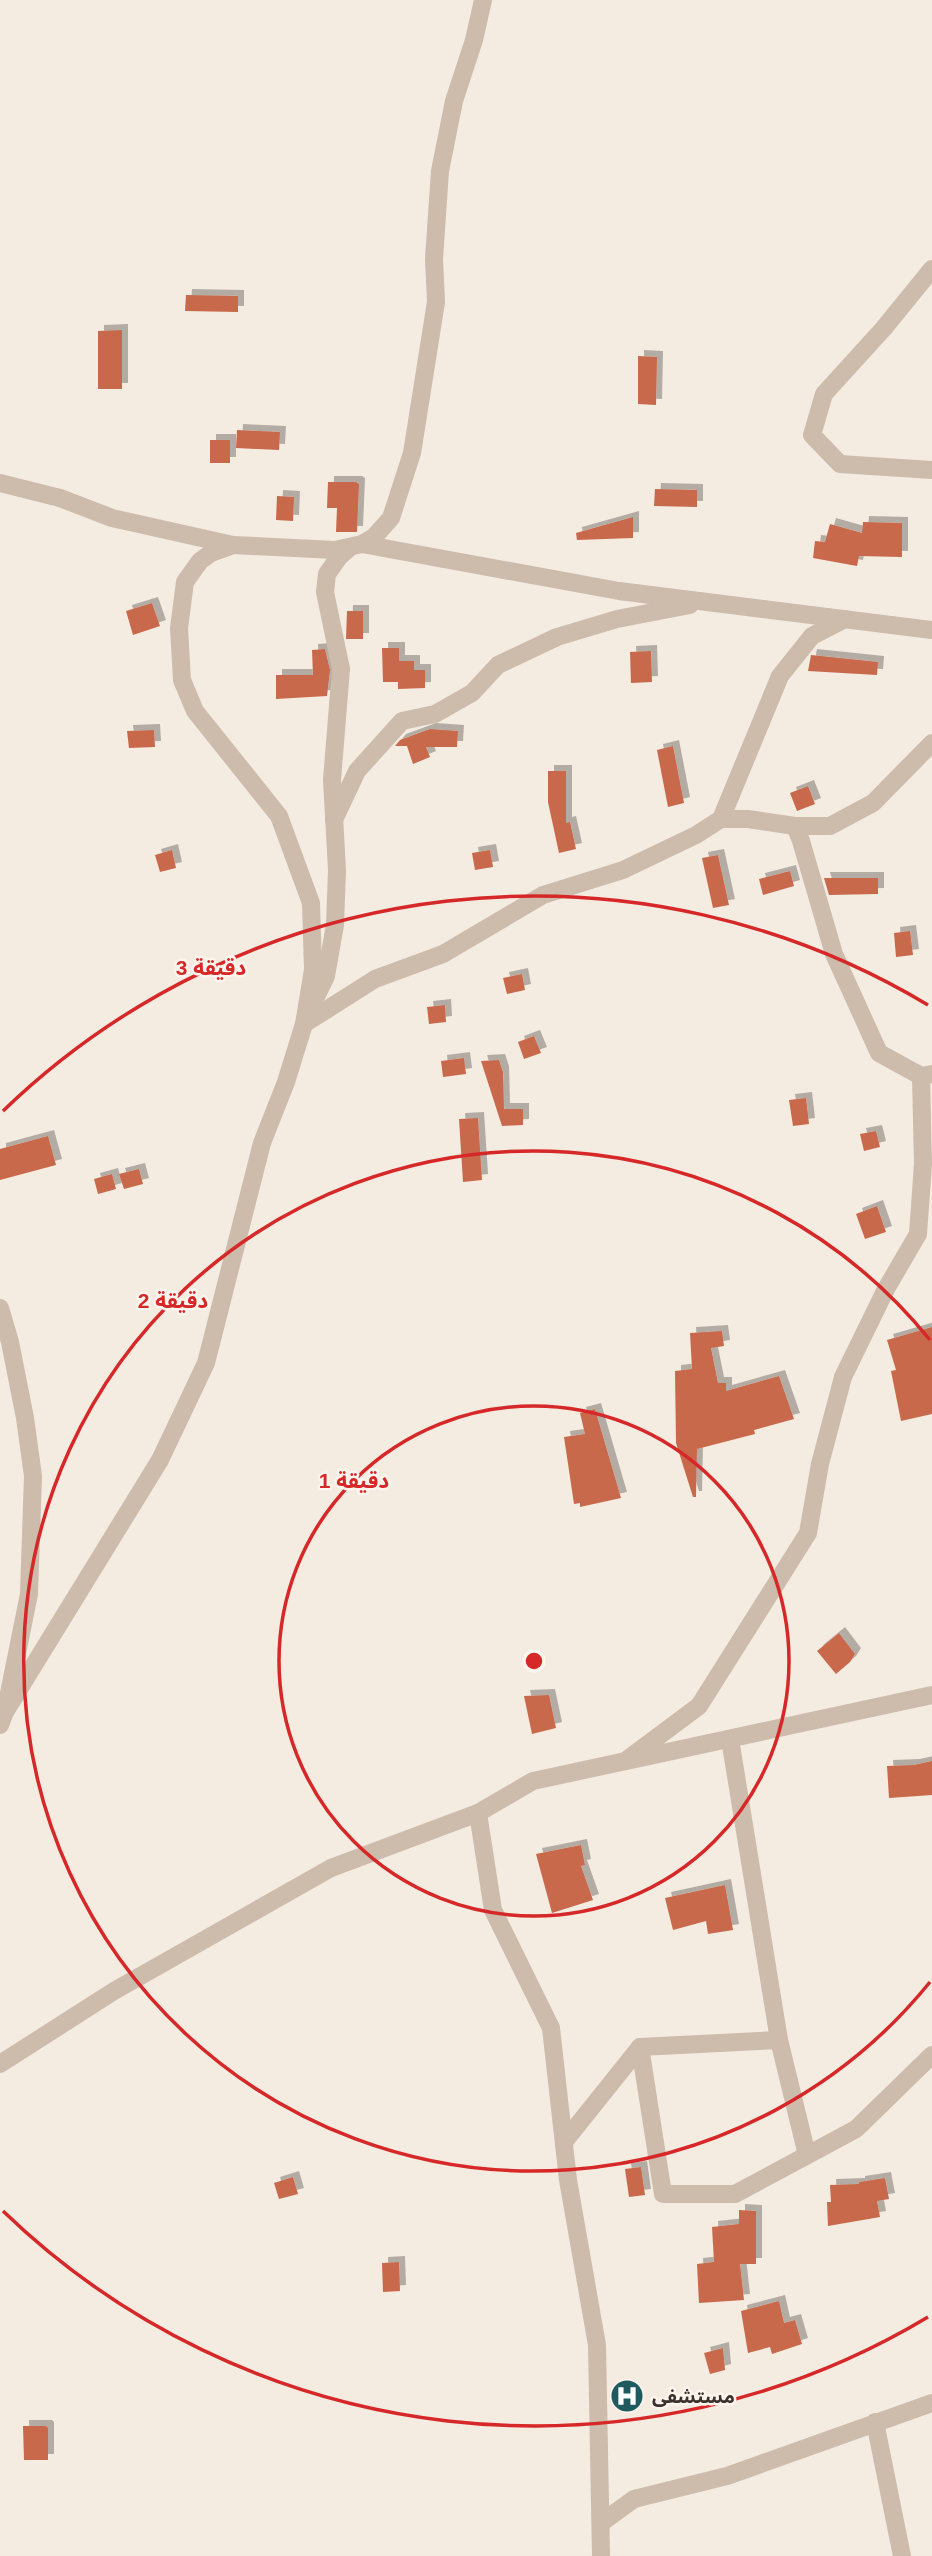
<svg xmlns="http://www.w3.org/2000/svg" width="932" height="2556" font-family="Helvetica,'Noto Sans Arabic',sans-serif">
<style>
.building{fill:#c8694b;filter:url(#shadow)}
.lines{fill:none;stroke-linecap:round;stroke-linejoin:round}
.minor{stroke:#cdbbac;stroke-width:18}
.ring{fill:none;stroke:#d62828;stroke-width:3.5}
.labels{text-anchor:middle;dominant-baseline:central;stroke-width:5;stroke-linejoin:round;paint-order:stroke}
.poi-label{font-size:19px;font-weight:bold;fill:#3b302b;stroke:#fbf5ee;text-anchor:start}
.centre{fill:#d62828;stroke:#fbf5ee;stroke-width:3.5}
.ring-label{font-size:21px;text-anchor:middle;font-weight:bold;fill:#d62828;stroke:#fbf5ee;stroke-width:5;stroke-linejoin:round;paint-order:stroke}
</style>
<defs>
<filter id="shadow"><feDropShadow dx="6" dy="-6" stdDeviation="0" flood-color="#0004"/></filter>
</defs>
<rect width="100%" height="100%" fill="#f4ebe1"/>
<!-- building -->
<g class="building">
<path d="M186 295 238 296V312L185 311Z"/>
<path d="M122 330V389H98V331Z"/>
<path d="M638 356 657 357 656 405 638 404Z"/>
<path d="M237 430 280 432 279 450 236 448Z"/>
<rect x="210" y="440" width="20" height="23"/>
<path d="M328 482H356L359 484 357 532H336L337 508H327Z"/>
<path d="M655 489 697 490V507L654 506Z"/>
<path d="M277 496 294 497 293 521 276 520Z"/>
<path d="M633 517V538L577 540 576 533Z"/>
<path d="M863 522 902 523V557L859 556 857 566 813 558 815 541 825 542 830 524 862 533Z"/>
<path d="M152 603 160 626 133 635 126 611Z"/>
<path d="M347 611H363V639H346Z"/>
<path d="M382 648H399V661H414V670H425V688L398 689V682H383Z"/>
<path d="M325 649 330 670 327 696 276 699V675H313L312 650Z"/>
<path d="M651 651 652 682 631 683 630 652Z"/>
<path d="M811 655 878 662 877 675 808 671Z"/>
<path d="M430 729 458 731 457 747H426L430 757 413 764 407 746H395L400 740Z"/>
<path d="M154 730 155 747 129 748 127 731Z"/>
<path d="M673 746 684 803 668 807 657 750Z"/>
<path d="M548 771H566V823L570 822 576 849 559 853 548 802Z"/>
<path d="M808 786 815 804 797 811 790 793Z"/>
<path d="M172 850 176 868 160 872 155 855Z"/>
<path d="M490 850 493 867 475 870 472 853Z"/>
<path d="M718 855 729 905 713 908 702 858Z"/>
<path d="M790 871 794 886 763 895 759 879Z"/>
<path d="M824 878H878V894L829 895Z"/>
<path d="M910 931 913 955 896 957 894 933Z"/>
<path d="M522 974 525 990 507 994 503 978Z"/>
<path d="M445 1005 446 1022 429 1024 427 1007Z"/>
<path d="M534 1036 541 1053 524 1059 518 1042Z"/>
<path d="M464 1058 466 1074 443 1077 441 1061Z"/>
<path d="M499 1060 503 1072 504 1109H523V1125L502 1126 481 1061Z"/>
<path d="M806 1098 809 1124 793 1126 789 1100Z"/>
<path d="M478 1118 482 1180 463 1182 459 1119Z"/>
<path d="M876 1131 880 1147 864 1151 860 1134Z"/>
<path d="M48 1136 56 1165 0 1180V1149Z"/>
<path d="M139 1169 143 1184 124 1189 119 1174Z"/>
<path d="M112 1174 116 1189 98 1194 94 1179Z"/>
<path d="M877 1206 886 1232 865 1239 856 1214Z"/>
<path d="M932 1327V1414L901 1421 891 1371 896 1370 887 1340Z"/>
<path d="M722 1331 724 1346 711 1348 718 1383H726V1391L779 1376 794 1419 754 1430 755 1434 697 1449 696 1497H693L676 1443 675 1371 692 1369 690 1333Z"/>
<path d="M595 1409 621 1498 580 1507V1503L574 1504 564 1437 585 1434 580 1413Z"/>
<path d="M839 1633 855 1654 850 1662 836 1674 817 1651Z"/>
<path d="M549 1695 556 1728 532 1734 524 1696Z"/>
<path d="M932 1761V1795L889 1798 887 1766 914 1765Z"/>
<path d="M581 1845 585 1865 581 1866 593 1900 552 1913 536 1854Z"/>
<path d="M725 1885 733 1930 708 1934 706 1921 673 1930 665 1898Z"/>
<path d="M641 2167 645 2195 629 2197 625 2169Z"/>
<path d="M293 2177 298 2194 279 2199 274 2183Z"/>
<path d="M885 2178 889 2199 877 2201 880 2217 828 2226 827 2202H831L830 2185 859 2184V2182Z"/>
<path d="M739 2210 756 2211V2264H740L744 2300 699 2303 697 2264 714 2262 712 2227 739 2224Z"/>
<path d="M399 2262 400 2291 383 2292 382 2263Z"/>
<path d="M779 2301 784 2323 795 2320 802 2344 772 2354 770 2347 748 2353 741 2311Z"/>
<path d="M723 2348 725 2370 710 2374 704 2353Z"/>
<path d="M23 2426H46L48 2428V2460H24Z"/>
</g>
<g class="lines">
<!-- minor -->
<g class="minor">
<path d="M932 269 884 328 824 394 812 435 840 464 932 470"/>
<path d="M0 483 60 498 112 518 233 545"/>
<path d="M362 544 619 591 932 630"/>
<path d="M721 819 780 676 812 636 845 619"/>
<path d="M334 820 357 771 402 721 435 714 472 693 498 665 557 637 617 619 690 605"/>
<path d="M795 826H830L873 803 932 743"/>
<path d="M313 1003 326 976 335 925 337 870 332 780 341 669 325 592 327 574 339 557 349 548"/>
<path d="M304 1024 375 979 443 954 543 895 623 870 696 835 721 819H748L795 826 801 841 834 954 879 1053 921 1076"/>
<path d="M0 1308 10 1342 25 1418 33 1476 29 1594 8 1698"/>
<path d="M0 1725 5 1712 160 1460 206 1363 262 1143 286 1082 304 1024 313 970 311 903 279 816 195 711 182 680 179 628 185 582 200 561 211 553 233 545 335 550 362 544 374 537 391 518 412 453 436 302 434 259 440 171 454 101 474 40 483 0"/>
<path d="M730 1739 779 2040"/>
<path d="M628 1759 699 1706 808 1533 820 1464 843 1377 886 1289 918 1234 923 1164 921 1076 932 1074"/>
<path d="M478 1813 493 1910 551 2028 568 2180 597 2345 601 2556"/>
<path d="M640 2047 779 2040 807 2155"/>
<path d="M0 2064 114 1991 331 1868 478 1813 533 1781 932 1695"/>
<path d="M564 2142 640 2047 663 2194H735L856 2129 932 2055"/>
<path d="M875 2422 902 2556"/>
<path d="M601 2523 634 2499 727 2476 932 2403"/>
</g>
</g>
<!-- distance rings -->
<g class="ring">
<circle cx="534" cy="1661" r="255"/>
<path d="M930 1982A510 510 0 1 1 930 1340"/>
<path d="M928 2317A765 765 0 0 1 3 2211M3 1111A765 765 0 0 1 928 1005"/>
</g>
<!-- icons -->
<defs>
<symbol id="hospital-disc" viewBox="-11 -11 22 22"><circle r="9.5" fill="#1f5a5e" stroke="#fbf5ee"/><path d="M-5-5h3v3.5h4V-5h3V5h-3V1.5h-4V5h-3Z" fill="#fff"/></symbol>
</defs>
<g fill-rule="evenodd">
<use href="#hospital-disc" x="608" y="2377" width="38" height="38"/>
</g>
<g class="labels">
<!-- poi labels -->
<g class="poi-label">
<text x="652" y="2396">مستشفى</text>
</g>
</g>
<circle cx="534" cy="1661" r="10" class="centre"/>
<g class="ring-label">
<text x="211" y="975">3 دقيقة</text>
<text x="173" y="1308">2 دقيقة</text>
<text x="354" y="1488">1 دقيقة</text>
</g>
</svg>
